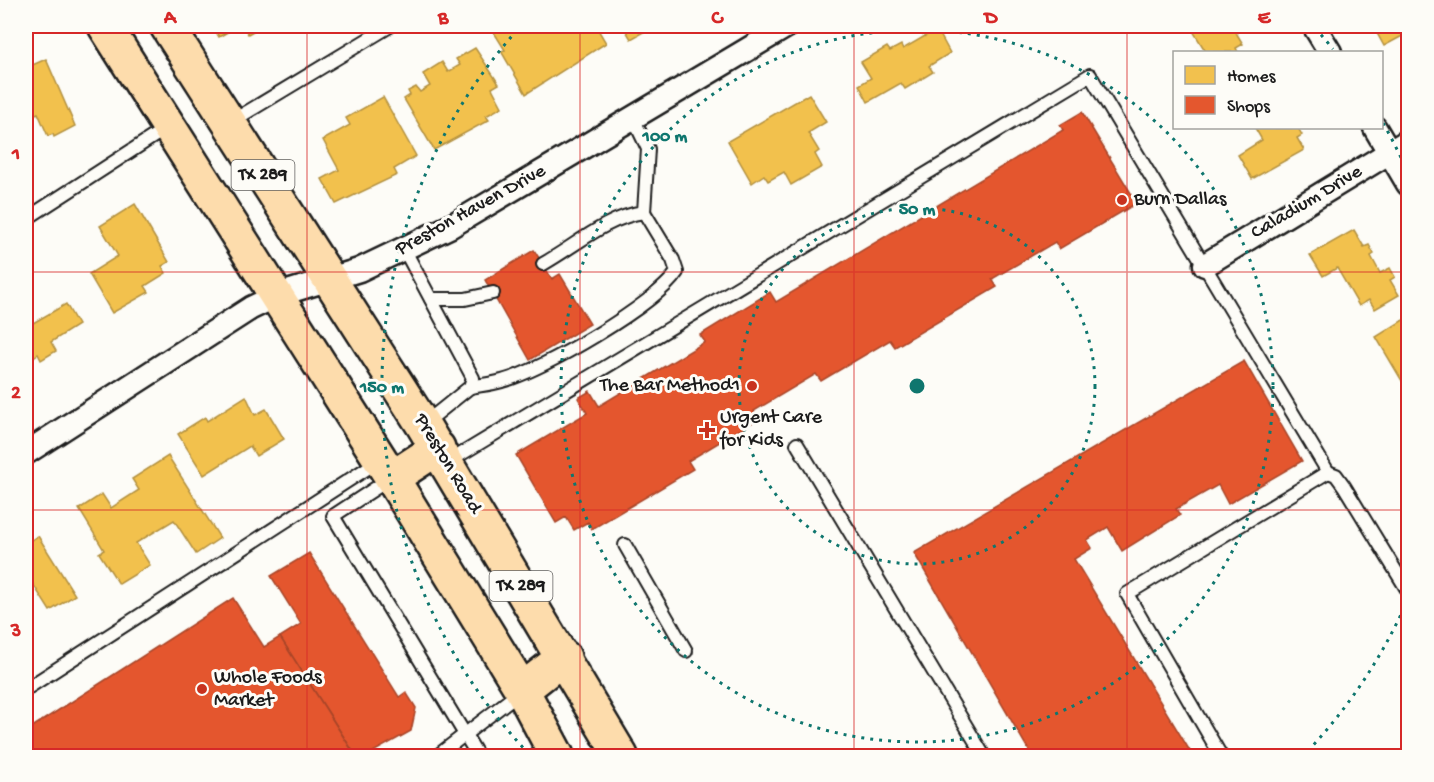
<svg xmlns="http://www.w3.org/2000/svg" width="1434" height="782" font-family="'Gochi Hand',sans-serif">
<style>
.homes{fill:#f2c14e;stroke:#b2903f;stroke-width:1.5}
.shops{fill:#e4572e;stroke:#a84529;stroke-width:1.5}
.lines{fill:none;stroke-linecap:round;stroke-linejoin:round}
.lane-casing{stroke:#1c1c1c;stroke-width:16}
.street-casing{stroke:#1c1c1c;stroke-width:27}
.primary-casing{stroke:#1c1c1c;stroke-width:38}
.lane{stroke:#fdfcf7;stroke-width:12}
.street{stroke:#fdfcf7;stroke-width:22}
.primary{stroke:#fddcac;stroke-width:33}
.grid{fill:none;stroke:#d62828;stroke-width:1.5;stroke-opacity:0.55}
.ring{fill:none;stroke:#0f766e;stroke-width:3;stroke-dasharray:3 6}
.poi-dot{fill:#c8321e;stroke:#fdfcf7;stroke-width:2}
.labels{text-anchor:middle;dominant-baseline:central;stroke-width:6;stroke-linejoin:round;paint-order:stroke}
.shield{fill:#fdfcf7;stroke:#605f5e;stroke-width:1.5}
.shield-label{font-size:18px;font-weight:bold;fill:#1c1c1c}
.poi-label{font-size:20px;fill:#1c1c1c;stroke:#fdfcf7;text-anchor:start}
.street-label{font-size:20px;fill:#1c1c1c;stroke:#fdfcf7}
.centre{fill:#0f766e;stroke:#fdfcf7;stroke-width:3}
.ring-label{font-size:18px;text-anchor:middle;font-weight:bold;fill:#0f766e;stroke:#fdfcf7;stroke-width:6;stroke-linejoin:round;paint-order:stroke}
.neatline{fill:none;stroke:#d62828;stroke-width:2}
.grid-label{font-size:20px;text-anchor:middle;font-weight:bold;fill:#d62828}
</style>
<rect width="100%" height="100%" fill="#fdfcf7"/>
<filter id="ink" filterUnits="userSpaceOnUse"><feTurbulence type="fractalNoise" baseFrequency=".0167" numOctaves="2"/><feDisplacementMap in="SourceGraphic" scale="12" xChannelSelector="R" yChannelSelector="G"/><feConvolveMatrix kernelMatrix="1 2 1 2 8 2 1 2 1" color-interpolation-filters="sRGB"/></filter>
<g filter="url(#ink)">
<!-- homes -->
<g class="homes">
<path d="M212 26H238L219 37Z"/>
<path d="M243 26H262L248 34Z"/>
<path d="M490 26H569L570 28 596 26 606 43 526 94 501 51 505 50Z"/>
<path d="M623 26H654L631 39Z"/>
<path d="M1190 26H1232L1243 44 1236 48 1238 52H1206Z"/>
<path d="M1373 26H1408V33L1384 46Z"/>
<path d="M937 29 950 53 929 66 933 72 905 89 901 83 868 102 859 85 871 78 861 62 887 47 890 51 901 45 903 49Z"/>
<path d="M475 48 499 84 492 88 502 107 486 116 489 120 434 150 404 99 410 95 408 91 416 87 420 92 430 86 423 74 442 62 448 72 460 65 456 59Z"/>
<path d="M46 59 75 126 54 137 53 134 48 136 38 113 33 115 31 111 26 113V62L28 67Z"/>
<path d="M809 94 826 122 808 133 819 151 815 154 822 167 791 185 784 172 768 181 764 175 752 183 728 141Z"/>
<path d="M383 97 416 156 394 169 397 175 336 204 322 179 339 170 323 140 350 125 346 118Z"/>
<path d="M1255 128H1298L1302 135 1297 138 1304 150 1252 179 1238 155 1262 140Z"/>
<path d="M135 204 169 262 162 266 166 273 145 286 149 292 112 313 89 274 118 256 100 226Z"/>
<path d="M1354 230 1364 247 1369 245 1374 254 1371 256 1380 273 1390 268 1395 277 1390 280 1399 295 1375 309 1369 300 1359 306 1337 268 1323 276 1310 255Z"/>
<path d="M66 304 78 325 51 342 56 351 41 360 38 354 26 362V317L28 316 33 323Z"/>
<path d="M1408 317V391L1376 337Z"/>
<path d="M246 396 255 415 266 409 284 439 256 456 250 446 204 475 178 434 205 417 207 421Z"/>
<path d="M168 456 220 538 196 554 174 520 136 543 150 565 119 584 99 553 104 550 79 509 102 494 111 508 139 490 132 479Z"/>
<path d="M38 536 75 595 50 611 33 584 26 589V543Z"/>
</g>
<!-- shops -->
<g class="shops">
<path d="M1082 112 1137 203 1059 249 1055 242 992 279 997 287 895 347 890 340 821 381 816 374 754 411 758 419 688 461 693 469 592 529 588 522 574 530 566 517 556 523 516 455 587 413 578 398 590 391 599 406 705 342 700 335 770 292 776 302 1063 130 1060 125Z"/>
<path d="M534 250 552 279 560 274 590 324 530 360 485 280Z"/>
<path d="M1244 361 1302 461 1228 504 1218 485 1176 509 1180 515 1122 551 1108 527 1087 540 1092 548 1074 559 1193 756H1032L914 553Z"/>
<path d="M309 553 399 697 406 692 416 708 411 731 366 756H356L280 637 301 624 271 576Z"/>
<path d="M233 598 264 647 280 637 355 755 26 756V731Z"/>
</g>
<g class="lines">
<defs>
<g id="lane">
<path d="M633 118 648 149 644 212"/>
<path d="M229 123 390 26"/>
<path d="M26 219 168 127"/>
<path d="M404 249 473 378 470 387 424 424"/>
<path d="M431 299H465L493 293"/>
<path d="M470 387C481 385 492 384 502 381 542 371 655 305 677 272L673 260 644 212C607 217 575 246 543 264"/>
<path d="M797 444 984 756"/>
<path d="M448 462 1090 75 1328 472 1127 594 1221 756"/>
<path d="M1328 472 1336 475 1344 486 1408 591"/>
<path d="M391 478 333 516 478 756"/>
<path d="M625 545 686 651"/>
<path d="M26 689 380 460"/>
<path d="M437 756 521 691"/>
</g>
<g id="street">
<path d="M1314 26 1330 52"/>
<path d="M1375 128 1408 184"/>
<path d="M1205 265 1408 141"/>
<path d="M26 453 251 308 278 295 359 270 451 226 787 26"/>
</g>
<g id="primary">
<path d="M105 26 392 478 522 690 557 756"/>
<path d="M167 26 423 425 621 756"/>
<path d="M392 478 438 448"/>
<path d="M522 690 564 657"/>
</g>
</defs>
<!-- lane casing -->
<use href="#lane" class="lane-casing"/>
<!-- street casing -->
<use href="#street" class="street-casing"/>
<!-- primary casing -->
<use href="#primary" class="primary-casing"/>
<!-- lane -->
<use href="#lane" class="lane"/>
<!-- street -->
<use href="#street" class="street"/>
<!-- primary -->
<use href="#primary" class="primary"/>
</g>
</g>
<!-- grid -->
<path class="grid" d="M307 26V756M580 26V756M854 26V756M1127 26V756M26 272H1408M26 510H1408"/>
<!-- distance rings -->
<g class="ring">
<circle cx="917" cy="386" r="178"/>
<circle cx="917" cy="386" r="356"/>
<path d="M1408 599A535 535 0 0 1 1305 754M529 754A535 535 0 0 1 519 28M1315 28A535 535 0 0 1 1333 49M1383 123A535 535 0 0 1 1408 173"/>
</g>
<!-- markers -->
<g class="poi-dot">
<circle cx="1122" cy="200" r="6"/>
<circle cx="752" cy="386" r="6"/>
<path d="M704 421h6v6h6v6h-6v6h-6v-6h-6v-6h6z"/>
<circle cx="202" cy="689" r="6"/>
</g>
<g class="labels">
<!-- shield labels -->
<g class="shield">
<rect x="231.5" y="160" width="63" height="30" rx="4.5"/>
<rect x="489.5" y="571" width="63" height="30" rx="4.5"/>
</g>
<g class="shield-label">
<text x="263" y="175">TX 289</text>
<text x="521" y="586">TX 289</text>
</g>
<!-- poi labels -->
<g class="poi-label">
<text x="1134" y="200">Burn Dallas</text>
<text x="740" y="386" text-anchor="end">The Bar Method1</text>
<text x="720" y="418">Urgent Care<tspan x="720" dy="23">for Kids</tspan></text>
<text x="214" y="678">Whole Foods<tspan x="214" dy="23">Market</tspan></text>
</g>
<!-- street labels -->
<g class="street-label">
<text transform="translate(1307 203) rotate(-31)">Caladium Drive</text>
<text transform="translate(471 211) rotate(-29)">Preston Haven Drive</text>
<text transform="translate(447 464) rotate(59)">Preston Road</text>
</g>
</g>
<circle cx="917" cy="386" r="9" class="centre"/>
<g class="ring-label">
<text x="665" y="141">100 m</text>
<text x="917" y="214">50 m</text>
<text x="382" y="392">150 m</text>
</g>
<!-- margin -->
<rect width="1434" height="782" fill="none" stroke="#fdfcf7" stroke-width="66"/>
<!-- legend -->
<rect x="1173" y="51" width="210" height="78" fill="#fdfcf7" stroke="#a3a29f" stroke-width="1.5"/>
<rect x="1185" y="66" width="30" height="18" fill="#f2c14e" stroke="#a3a29f" stroke-width="1.5"/>
<text x="1227" y="81" font-size="18" fill="#1c1c1c">Homes</text>
<rect x="1185" y="96" width="30" height="18" fill="#e4572e" stroke="#a3a29f" stroke-width="1.5"/>
<text x="1227" y="111" font-size="18" fill="#1c1c1c">Shops</text>
<rect x="33" y="33" width="1368" height="716" class="neatline"/>
<g class="grid-label">
<text x="170" y="23">A</text>
<text x="443" y="23">B</text>
<text x="717" y="23">C</text>
<text x="991" y="23">D</text>
<text x="1264" y="23">E</text>
<text x="16" y="159">1</text>
<text x="16" y="398">2</text>
<text x="16" y="636">3</text>
</g>
</svg>
